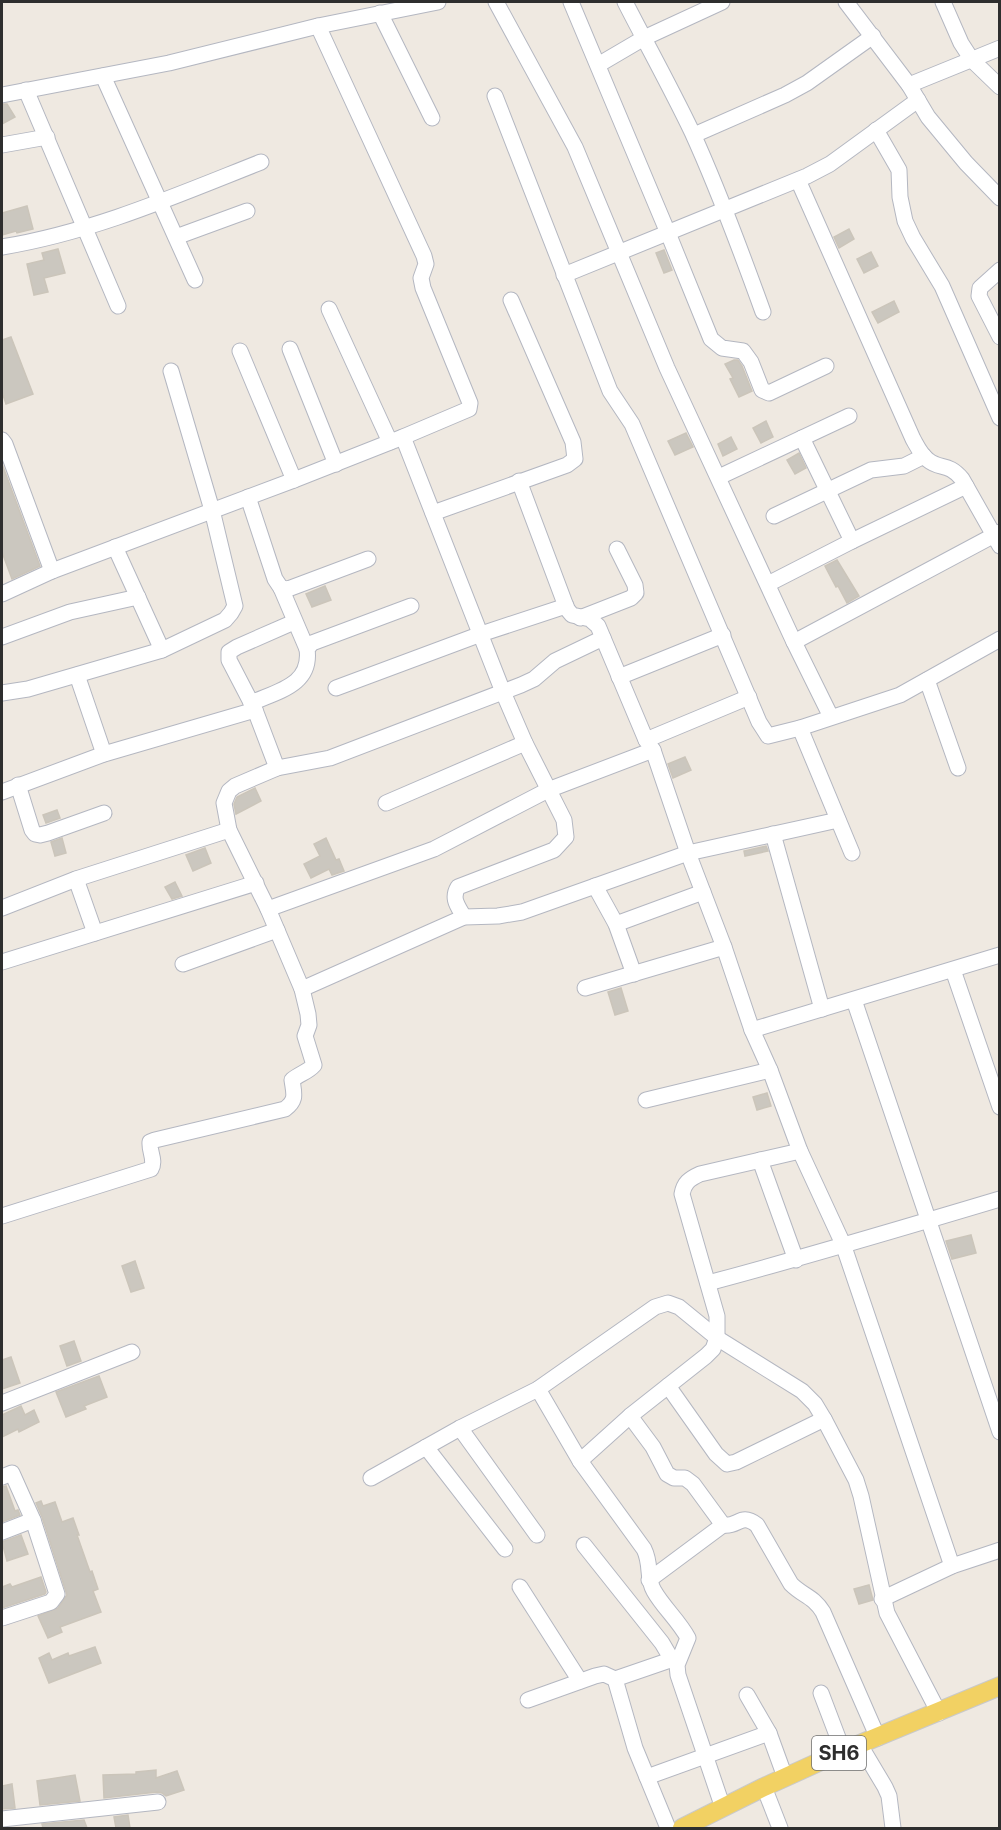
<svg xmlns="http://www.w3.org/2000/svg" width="1001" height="1830" font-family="Inter,sans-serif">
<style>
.building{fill:#cbc7bf;stroke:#cbc5ba;stroke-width:1.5}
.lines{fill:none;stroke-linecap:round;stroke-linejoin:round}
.minor-casing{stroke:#b4b7c1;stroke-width:17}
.major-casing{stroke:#c9c9c9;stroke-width:20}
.minor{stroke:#fff;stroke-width:15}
.major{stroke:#f2d163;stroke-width:18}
.labels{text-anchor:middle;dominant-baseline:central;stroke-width:5;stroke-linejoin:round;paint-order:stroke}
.shield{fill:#fff;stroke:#6d6d6d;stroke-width:1.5}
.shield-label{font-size:20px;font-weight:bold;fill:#2e2e2e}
</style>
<rect width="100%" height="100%" fill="#efe9e1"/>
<!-- building -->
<g class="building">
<path d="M2 104H7L15 117 2 124Z"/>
<path d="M27 206 33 229 17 233 16 231 2 235V213Z"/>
<path d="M849 229 854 239 839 248 834 237Z"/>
<path d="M58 249 65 273 44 278 48 292 34 295 27 264 44 260 42 253Z"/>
<path d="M664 250 672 270 664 273 656 253Z"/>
<path d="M871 252 878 266 864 273 857 259Z"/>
<path d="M894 301 899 312 878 323 872 312Z"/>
<path d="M11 337 33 394 6 404 2 392V340Z"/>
<path d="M734 360H738L742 366 752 391 739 397 730 379 733 378 725 364Z"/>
<path d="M766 421 773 437 761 443 753 428Z"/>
<path d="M686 433 693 447 675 455 668 441Z"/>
<path d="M731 437 737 449 723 456 718 444Z"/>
<path d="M799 453 806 468 795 474 787 460Z"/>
<path d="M2 464 40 566 12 579 2 552Z"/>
<path d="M837 560 859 596 847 603 838 586 836 587 825 566Z"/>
<path d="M325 586 331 600 312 607 306 594Z"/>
<path d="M685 757 691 770 673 778 668 764Z"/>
<path d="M255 788 261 801 236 814 234 804 237 797Z"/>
<path d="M57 810 60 818 46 823 43 815Z"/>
<path d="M62 838 66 853 55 856 51 842Z"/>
<path d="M326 838 336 860 339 859 344 871 332 875 329 869 311 878 304 864 320 856 314 844Z"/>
<path d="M766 846 768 851 745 856 744 851Z"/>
<path d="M205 848 211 863 193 871 186 855Z"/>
<path d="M175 882 182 896 172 899 165 887Z"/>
<path d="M621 988 628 1011 615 1015 608 992Z"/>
<path d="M767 1093 771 1106 757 1110 753 1097Z"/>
<path d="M971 1235 976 1253 952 1259 946 1241Z"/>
<path d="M135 1261 144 1288 131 1292 122 1266Z"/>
<path d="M74 1341 81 1361 67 1366 60 1346Z"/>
<path d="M11 1357 20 1383 2 1389V1360Z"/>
<path d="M99 1376 107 1397 84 1406 86 1409 66 1417 56 1392Z"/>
<path d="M21 1406 25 1415 34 1410 39 1422 19 1432 18 1429 2 1437V1415Z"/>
<path d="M6 1486 15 1511 18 1510 20 1515 2 1522V1487Z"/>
<path d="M41 1501 43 1506 55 1502 62 1522 73 1518 79 1535H77L90 1572 92 1571 98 1589 93 1591 101 1612 60 1627 62 1632 48 1638 38 1616 58 1608 67 1595 42 1517 36 1503Z"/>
<path d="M21 1535 28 1554 7 1561 2 1542Z"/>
<path d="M41 1577 46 1592 45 1594 2 1608V1587L10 1584 12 1587Z"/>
<path d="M869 1585 873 1600 859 1604 854 1589Z"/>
<path d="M95 1647 101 1663 49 1683 39 1658 49 1653 52 1660 68 1653 69 1656Z"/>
<path d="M156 1770V1778L177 1771 184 1790 166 1796 162 1793 157 1792 104 1798 103 1775 136 1774V1772Z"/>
<path d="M75 1775 80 1801 40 1805 37 1781Z"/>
<path d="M12 1784 15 1808 2 1809V1786Z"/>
<path d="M128 1815 130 1828H116L114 1817Z"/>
<path d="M84 1820 87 1828H43L42 1824Z"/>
</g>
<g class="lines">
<defs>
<g id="minor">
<path d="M496 2 575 147 667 368 794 642 831 717"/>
<path d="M571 2 668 233 711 339 722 348 743 351 751 362 762 390 769 393 826 366"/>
<path d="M625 2C647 45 671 88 692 132 719 191 741 251 763 312"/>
<path d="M846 2 909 85 928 117 966 163 1000 198"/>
<path d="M943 2 961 43 972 60 1000 87"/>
<path d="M380 13 432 118"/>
<path d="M598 65 644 38 722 2"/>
<path d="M103 76 195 280"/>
<path d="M909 85 1000 48"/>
<path d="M26 90 118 306"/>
<path d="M2 95 169 63 318 26 438 2"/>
<path d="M495 96 610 391 632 424 759 722 768 736 800 728 900 695 1000 639"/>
<path d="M876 130 899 170 900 197 905 221 913 238 942 286 1000 418"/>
<path d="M694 135 785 95 807 83 873 36"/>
<path d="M2 145 47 137"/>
<path d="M798 180 913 439C917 446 921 455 928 460 940 470 948 462 962 479L1000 546"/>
<path d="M176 237 247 211"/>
<path d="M2 247C93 232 175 196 261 162"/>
<path d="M1000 270 980 288 979 296 1000 337"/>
<path d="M564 275 807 176 830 164 918 100"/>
<path d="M329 309 390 442"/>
<path d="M290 349 336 464"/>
<path d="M240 351 294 480"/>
<path d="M403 437 503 692 525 743 564 820 566 837 554 850 458 887C451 899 458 906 464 917"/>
<path d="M802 438 852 541"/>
<path d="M2 440 5 444 52 571"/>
<path d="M719 477 849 416"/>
<path d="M519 481 567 609 572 615 590 619 598 626 646 740 653 750 688 853 724 947 752 1030 770 1070 800 1151 843 1244 952 1566"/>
<path d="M248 497 275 579 281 588 288 589 368 559"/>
<path d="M433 513 567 465 575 459 573 442 511 300"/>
<path d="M774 516 871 470 904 466 924 456"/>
<path d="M115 547 162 650"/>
<path d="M768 584 852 541 966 486"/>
<path d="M281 588 307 649"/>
<path d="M2 594 52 571 294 480 403 437 469 409 470 403 423 288 421 278 426 264 424 256 318 26"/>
<path d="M580 618 631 598 636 593 635 585 617 549"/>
<path d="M2 637 70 612 138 597"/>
<path d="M794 642 1000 532"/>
<path d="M77 675 104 754"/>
<path d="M619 677 723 635"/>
<path d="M927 680 958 768"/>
<path d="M336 688 481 634 566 606"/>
<path d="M2 693 28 689 162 650 225 620 231 613 235 606 212 510 171 371"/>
<path d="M251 703C278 691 312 685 307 649L312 643 411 606"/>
<path d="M800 728 852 853"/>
<path d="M646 740 749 697"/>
<path d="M277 768 330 758 521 685 534 679 555 661 603 638"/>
<path d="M18 785 32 830 35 834 40 835 48 833 104 813"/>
<path d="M2 792 104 754 255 710"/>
<path d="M386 803 525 743"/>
<path d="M773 834 822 1009"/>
<path d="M76 879 95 933"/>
<path d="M595 886 616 924 634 974"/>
<path d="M2 908 76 879 229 830"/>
<path d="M268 909 434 849 548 790 653 750"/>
<path d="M616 924 703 892"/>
<path d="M2 962 256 883"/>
<path d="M183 964 277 930"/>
<path d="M953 970 1000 1107"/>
<path d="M585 988 724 947"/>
<path d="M302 989 464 917 498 916 522 912 688 853 838 820"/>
<path d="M854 1000 1000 1432"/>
<path d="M752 1030 1000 955"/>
<path d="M646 1100 770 1070"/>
<path d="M760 1160 796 1260"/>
<path d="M2 1216 151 1169C156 1160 149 1152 150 1142L155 1140 285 1109C297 1100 294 1094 292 1080 299 1074 308 1072 314 1065L305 1036 309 1025 308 1014 302 989 268 909 229 830 224 803 229 791 235 786 277 768 255 710 229 660V652L237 647 294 622"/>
<path d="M708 1283C806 1257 903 1228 1000 1199"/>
<path d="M668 1386 716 1454 727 1464 736 1462 824 1419"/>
<path d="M538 1389 580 1461 644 1549C652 1565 646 1578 654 1591 663 1607 679 1621 688 1638L677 1665 678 1675 723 1808"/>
<path d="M2 1403 132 1352"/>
<path d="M630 1416 653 1447 667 1474 674 1478H685L693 1484 723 1525C738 1528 740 1512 757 1525L791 1584C803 1596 813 1596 823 1612L878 1738"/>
<path d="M460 1428 537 1535"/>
<path d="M426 1447 505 1549"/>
<path d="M580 1461 630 1416 706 1356 713 1349 717 1338V1316L682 1194C684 1183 689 1179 700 1174L800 1151"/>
<path d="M2 1477 12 1473 33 1520 57 1594 51 1602 2 1618"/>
<path d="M371 1478 460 1428 538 1389 655 1307 668 1303 679 1307 717 1338 802 1391 815 1404 824 1419 856 1480 861 1496 887 1613 939 1713"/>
<path d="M2 1532 33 1520"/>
<path d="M584 1545 662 1643 672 1660"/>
<path d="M649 1580 723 1525"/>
<path d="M520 1587 580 1681"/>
<path d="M882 1599 952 1566 1000 1550"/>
<path d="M615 1679 635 1748 668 1828"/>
<path d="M821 1693 843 1751"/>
<path d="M747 1695 769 1733 785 1777"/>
<path d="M528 1700 595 1676 604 1674 615 1679 679 1657"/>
<path d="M860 1745 885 1787 889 1796 893 1828"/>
<path d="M647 1777 769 1733"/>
<path d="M764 1787 780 1828"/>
<path d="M2 1819 158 1802"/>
</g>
<path id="major" d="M682 1828 764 1787 843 1751 1000 1686"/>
</defs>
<!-- minor casing -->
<use href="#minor" class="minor-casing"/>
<!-- major casing -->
<use href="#major" class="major-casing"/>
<!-- minor -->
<use href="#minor" class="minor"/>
<!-- major -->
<use href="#major" class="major"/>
</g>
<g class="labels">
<!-- shield labels -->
<rect class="shield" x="812" y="1736" width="54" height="34" rx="4.5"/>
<g class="shield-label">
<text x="839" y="1753">SH6</text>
</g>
</g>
<!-- border -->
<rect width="1001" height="1830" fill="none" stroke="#2e2e2e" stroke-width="6"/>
</svg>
